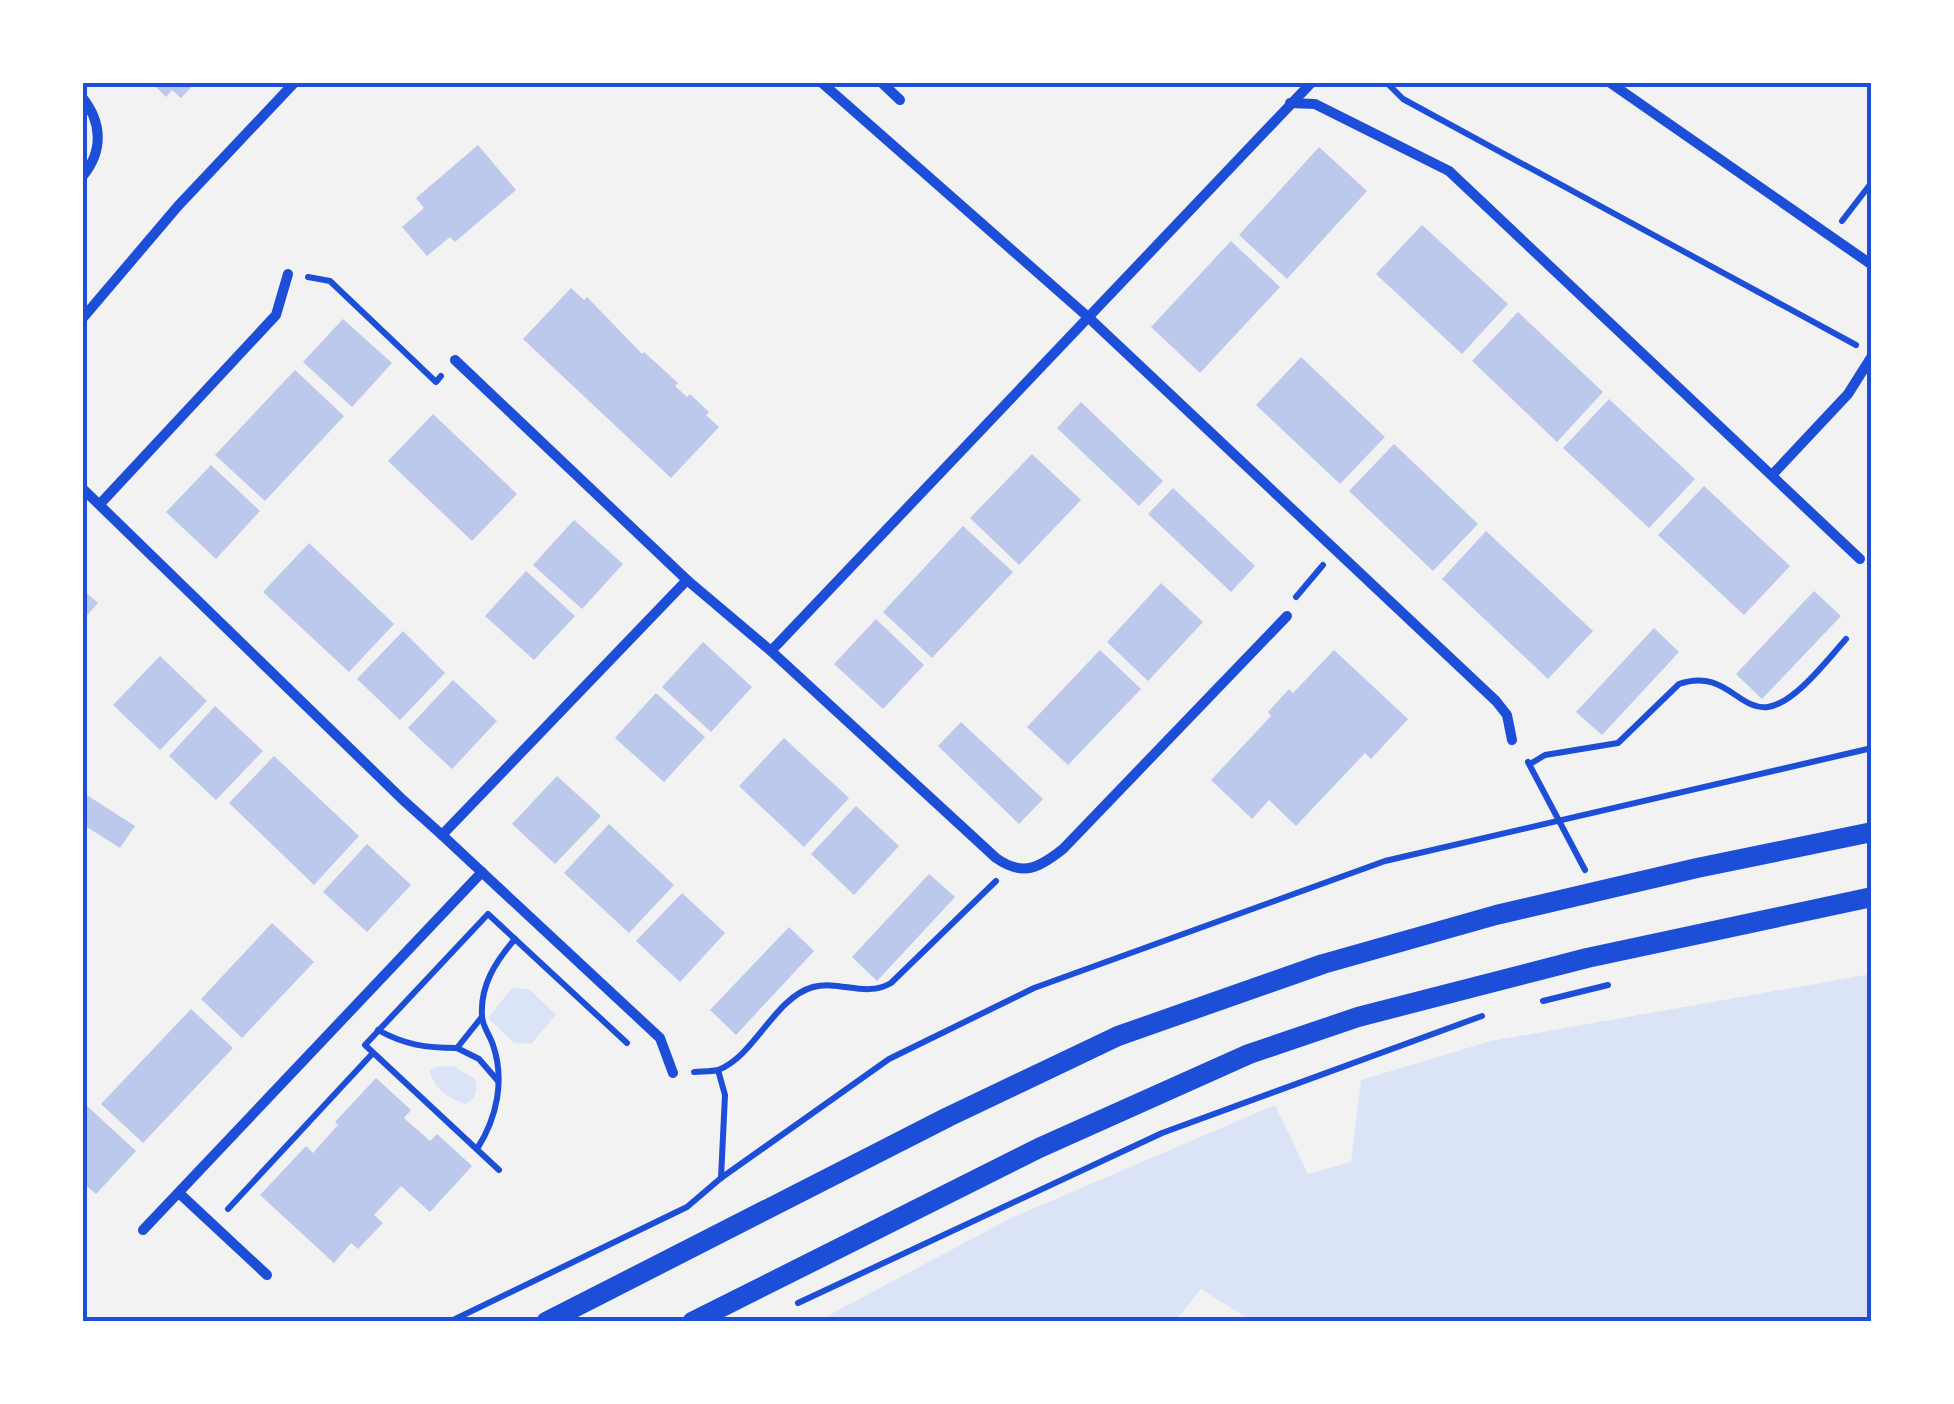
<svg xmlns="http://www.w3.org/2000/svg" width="1954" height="1404" font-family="Signika,sans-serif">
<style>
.green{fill:#dbe4f7}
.building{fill:#bdc9ec}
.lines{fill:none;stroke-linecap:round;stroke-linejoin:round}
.path{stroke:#1d4ed8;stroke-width:6}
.minor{stroke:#1d4ed8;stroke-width:10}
.secondary{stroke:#1d4ed8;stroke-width:20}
.neatline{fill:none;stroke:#1d4ed8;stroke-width:4}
</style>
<rect width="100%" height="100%" fill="#f2f2f2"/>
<!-- green -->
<g class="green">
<path d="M1871 974V1321H1252L1201 1289 1175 1321H818L1009 1219 1275 1105 1308 1174 1351 1162 1361 1080 1491 1041Z"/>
<path d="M512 988 529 989 556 1015 531 1044 514 1043 488 1018Z"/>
<path d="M453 1066 475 1079C478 1092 476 1098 465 1104 448 1097 434 1090 430 1071L435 1067Z"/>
</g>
<!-- building -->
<g class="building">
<path d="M151 82H196L181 98 172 90 166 97Z"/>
<path d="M478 145 516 190 455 242 450 237 427 256 402 227 424 208 416 198Z"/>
<path d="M1319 147 1367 191 1287 279 1239 235Z"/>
<path d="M1422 225 1508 304 1462 354 1376 274Z"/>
<path d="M1231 241 1280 287 1200 373 1151 327Z"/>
<path d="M571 288 584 300 587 297 642 354 644 352 678 383 675 386 687 397 690 394 709 412 706 415 719 427 671 478 523 339Z"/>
<path d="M1518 312 1603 392 1557 442 1472 361Z"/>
<path d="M343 319 392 363 352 407 303 362Z"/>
<path d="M1301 357 1385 437 1340 484 1256 405Z"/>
<path d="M295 370 344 416 265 501 215 455Z"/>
<path d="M1609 399 1695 479 1649 528 1563 448Z"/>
<path d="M1081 402 1163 481 1139 506 1057 428Z"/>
<path d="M433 414 517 494 472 541 388 461Z"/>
<path d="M1394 444 1478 524 1433 571 1349 491Z"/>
<path d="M1032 454 1081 500 1019 565 970 518Z"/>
<path d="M211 465 260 511 216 559 166 512Z"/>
<path d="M1704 486 1790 566 1744 615 1658 535Z"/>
<path d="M1173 488 1255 566 1231 592 1148 514Z"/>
<path d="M574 520 623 564 582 609 533 565Z"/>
<path d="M963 526 1013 572 932 658 883 612Z"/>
<path d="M1486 531 1593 631 1548 679 1442 579Z"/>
<path d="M309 543 394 624 349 672 263 592Z"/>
<path d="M526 571 575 616 534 660 485 616Z"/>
<path d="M1161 583 1203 622 1148 681 1107 642Z"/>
<path d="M82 589 98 603 82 621Z"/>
<path d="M1814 591 1841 616 1762 699 1736 674Z"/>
<path d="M876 619 924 665 883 709 834 664Z"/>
<path d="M1654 628 1679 652 1602 735 1576 712Z"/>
<path d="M403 631 445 673 400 720 357 679Z"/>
<path d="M703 642 752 687 711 732 662 687Z"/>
<path d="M1100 650 1141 689 1068 765 1027 727Z"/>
<path d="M1334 650 1408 719 1371 759 1365 753 1296 826 1269 800 1252 819 1211 780 1271 716 1268 712 1289 689 1293 693Z"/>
<path d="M160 656 207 701 160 750 113 705Z"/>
<path d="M453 680 497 721 452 769 408 728Z"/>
<path d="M656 693 705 737 664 782 615 738Z"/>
<path d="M215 706 263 751 216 800 169 756Z"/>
<path d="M961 722 1043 799 1019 824 938 746Z"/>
<path d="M784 738 849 798 804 847 739 786Z"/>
<path d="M274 756 359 836 314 885 229 803Z"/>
<path d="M557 776 601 816 555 864 512 824Z"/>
<path d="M82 792 135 826 120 848 82 824Z"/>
<path d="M856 806 899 846 854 895 811 854Z"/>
<path d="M609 824 674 885 629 933 564 873Z"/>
<path d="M367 844 411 885 367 932 323 892Z"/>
<path d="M929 874 955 897 877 981 852 957Z"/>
<path d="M682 893 725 933 680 982 636 941Z"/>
<path d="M272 923 314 962 242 1038 201 999Z"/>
<path d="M789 927 814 951 736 1035 710 1010Z"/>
<path d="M191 1009 233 1048 143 1143 101 1104Z"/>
<path d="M376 1078 411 1110 404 1118 430 1141 437 1134 472 1166 430 1212 401 1186 374 1215 383 1223 358 1249 351 1243 334 1263 260 1195 306 1146 313 1153 338 1125 335 1122Z"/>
<path d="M86 1105 136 1151 96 1194 82 1182V1109Z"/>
</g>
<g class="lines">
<!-- path -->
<g class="path">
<path d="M1386 82 1403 99 1856 345"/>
<path d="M1842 221 1872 182"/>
<path d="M308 277 330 281 436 382 441 376"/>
<path d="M1296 597 1323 565"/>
<path d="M1528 762 1585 870"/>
<path d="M1530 764 1545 755 1618 743 1679 684C1725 668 1738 711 1768 707 1795 703 1828 659 1846 639"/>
<path d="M1543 1001 1608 985"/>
<path d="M378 1030C405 1045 426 1048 457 1048L481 1018"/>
<path d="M457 1048 479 1059 498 1081"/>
<path d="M718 1070 725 1095 721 1178"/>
<path d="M694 1072C700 1071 711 1072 718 1070 755 1056 774 998 813 987 840 980 866 998 891 983L996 881"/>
<path d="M477 1149C497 1118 505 1080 493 1045 490 1035 482 1026 482 1016 480 985 496 961 515 939"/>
<path d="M499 1170 365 1045 488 914 627 1043"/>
<path d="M228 1209 373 1053"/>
<path d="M798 1303 1162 1133 1482 1016"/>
<path d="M449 1322 687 1207 721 1178 889 1059 1034 988 1385 861 1872 748"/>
</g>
<!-- minor -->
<g class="minor">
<path d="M821 82 1088 317 1496 701 1507 715 1512 740"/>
<path d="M881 82 900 100"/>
<path d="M1609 82 1872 265"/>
<path d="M82 97C102 122 104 151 82 177"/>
<path d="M1290 103 1315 104 1449 171 1860 559"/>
<path d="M82 319 178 206 295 82"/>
<path d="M455 360 687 580"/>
<path d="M1772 475 1848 394 1872 356"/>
<path d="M82 488 403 800 442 835 687 580 771 651 1312 82"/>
<path d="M100 504 276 315 288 274"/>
<path d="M771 651 996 858C1023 877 1039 868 1063 849L1287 616"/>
<path d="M442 835 660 1038 673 1073"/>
<path d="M179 1193 267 1275"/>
<path d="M143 1230 482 872"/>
</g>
<!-- secondary -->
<g class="secondary">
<path d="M546 1322 948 1117 1118 1036 1323 964 1496 915 1697 868 1872 832"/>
<path d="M692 1322 1039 1148 1249 1054 1358 1017 1587 958 1872 897"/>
</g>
</g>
<!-- border -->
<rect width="1954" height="1404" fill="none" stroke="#ffffff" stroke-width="170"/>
<rect x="85" y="85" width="1784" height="1234" class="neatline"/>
</svg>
